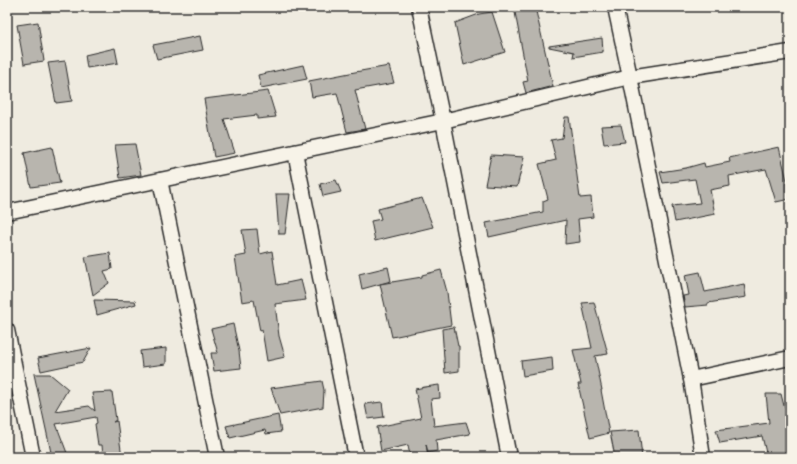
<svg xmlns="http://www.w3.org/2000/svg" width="797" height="464" font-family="'Shantell Sans',sans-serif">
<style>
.building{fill:#b8b5ae;stroke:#2b2b2b}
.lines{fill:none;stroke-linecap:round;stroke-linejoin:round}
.street-casing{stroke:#2b2b2b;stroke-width:17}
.street{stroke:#f7f3e8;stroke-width:14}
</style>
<rect width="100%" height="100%" fill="#efebe0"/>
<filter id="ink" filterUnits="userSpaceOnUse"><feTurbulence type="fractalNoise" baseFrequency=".025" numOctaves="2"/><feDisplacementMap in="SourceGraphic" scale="8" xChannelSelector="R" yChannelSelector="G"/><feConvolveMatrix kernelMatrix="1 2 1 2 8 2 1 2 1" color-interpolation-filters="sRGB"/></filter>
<g filter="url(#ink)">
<!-- building -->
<g class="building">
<path d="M514 7H535L553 86 526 93 523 82 528 81Z"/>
<path d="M492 12 505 52 464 65 455 23 479 14Z"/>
<path d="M38 22 44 61 24 64 17 25Z"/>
<path d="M200 36 203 50 157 59 153 45Z"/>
<path d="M602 38 603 52 573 57 574 52 549 47V46Z"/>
<path d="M115 48 118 63 87 68 85 55Z"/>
<path d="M65 61 72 101 56 103 48 63Z"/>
<path d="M303 65 307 79 261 88 258 75Z"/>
<path d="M389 66 394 83 355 90 365 129 347 132 337 93 312 97 309 81 355 72Z"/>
<path d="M268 91 276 117 257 119V115L224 119 235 153 214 157 204 99Z"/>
<path d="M565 117H569L580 198 591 197 593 217 578 219 580 242 565 244 566 220 489 237 486 223 543 212V201L548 199 539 164 556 160 551 140 562 138Z"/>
<path d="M621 125 625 142 604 144 601 126Z"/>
<path d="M135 144 141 175 120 178 115 145Z"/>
<path d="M52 147 60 183 31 187 24 153Z"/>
<path d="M779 147 790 193V199L776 202 766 169 729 176 730 186 710 190 715 214 675 222 672 206 700 203 695 179 663 183 660 172 686 168 704 163 705 167 730 162 729 158Z"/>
<path d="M491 155 524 157 517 187 485 185Z"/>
<path d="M336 180 341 192 323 196 320 184Z"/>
<path d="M276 194H290L285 234H279Z"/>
<path d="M422 198 433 227 375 241 371 221 381 219 378 209Z"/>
<path d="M257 229 260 254 272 251 277 285 301 280 306 300 275 304 279 336 285 357 267 361 262 330 260 331 254 300 242 302 235 257 246 255 242 230Z"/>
<path d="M110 253 112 269 104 271 109 283 93 295 85 257Z"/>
<path d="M388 267 391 281 362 289 359 274Z"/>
<path d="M441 270 447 292 451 325 392 337 380 284 422 277V275Z"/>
<path d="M700 272 705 292 744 284 746 297 708 303V305L685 307 683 296 689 295 685 275Z"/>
<path d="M94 300 135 301 136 304 97 315Z"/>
<path d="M594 302 608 354 595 356 602 390H601L609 433 590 438 578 384H581L573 350 592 348 582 303Z"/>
<path d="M233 324 239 351 241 368 214 371 211 353H218L211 329Z"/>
<path d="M454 327 458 346H459V371L445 373 442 329Z"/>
<path d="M91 348 83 362 41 371 38 358Z"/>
<path d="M166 348V364L142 367 140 351Z"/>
<path d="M552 357 553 371 523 376 521 361Z"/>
<path d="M34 374H50L68 389 55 411 89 406 95 411 92 393 112 392 116 420 113 422 117 421 122 457H103L102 445H98L95 424 97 423 96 417 56 424 67 453 52 457Z"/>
<path d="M322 381 324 390 323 407 280 415 271 388Z"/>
<path d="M439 385 440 398 431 399 434 426 466 422 470 434 436 440 437 451 428 453 426 444 428 457H410L408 445 381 451 377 427 421 418 415 389 425 387Z"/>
<path d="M766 394H781L784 406H787L790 415V457H767L762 436 720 443 716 430 769 423Z"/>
<path d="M382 402 384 417 368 419 365 404Z"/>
<path d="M278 415 281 432 266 434 265 430 230 438 226 426Z"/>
<path d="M639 430 642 457H615L610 432Z"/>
</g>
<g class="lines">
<defs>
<g id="street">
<path d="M419 7 443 121 509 457"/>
<path d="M615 7 630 77 691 379 703 457"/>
<path d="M295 152 356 457"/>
<path d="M160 180 217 457"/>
<path d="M7 212 443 121 630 77 790 52"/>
<path d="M7 330 33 457"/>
<path d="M691 379 790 358"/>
</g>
</defs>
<!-- street casing -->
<use href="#street" class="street-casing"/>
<!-- street -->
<use href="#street" class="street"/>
</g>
</g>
<!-- margin -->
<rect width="797" height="464" fill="none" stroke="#f7f3e8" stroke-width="24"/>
<rect x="12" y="12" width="773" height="440" fill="none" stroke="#2b2b2b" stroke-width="1.5" filter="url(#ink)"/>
</svg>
